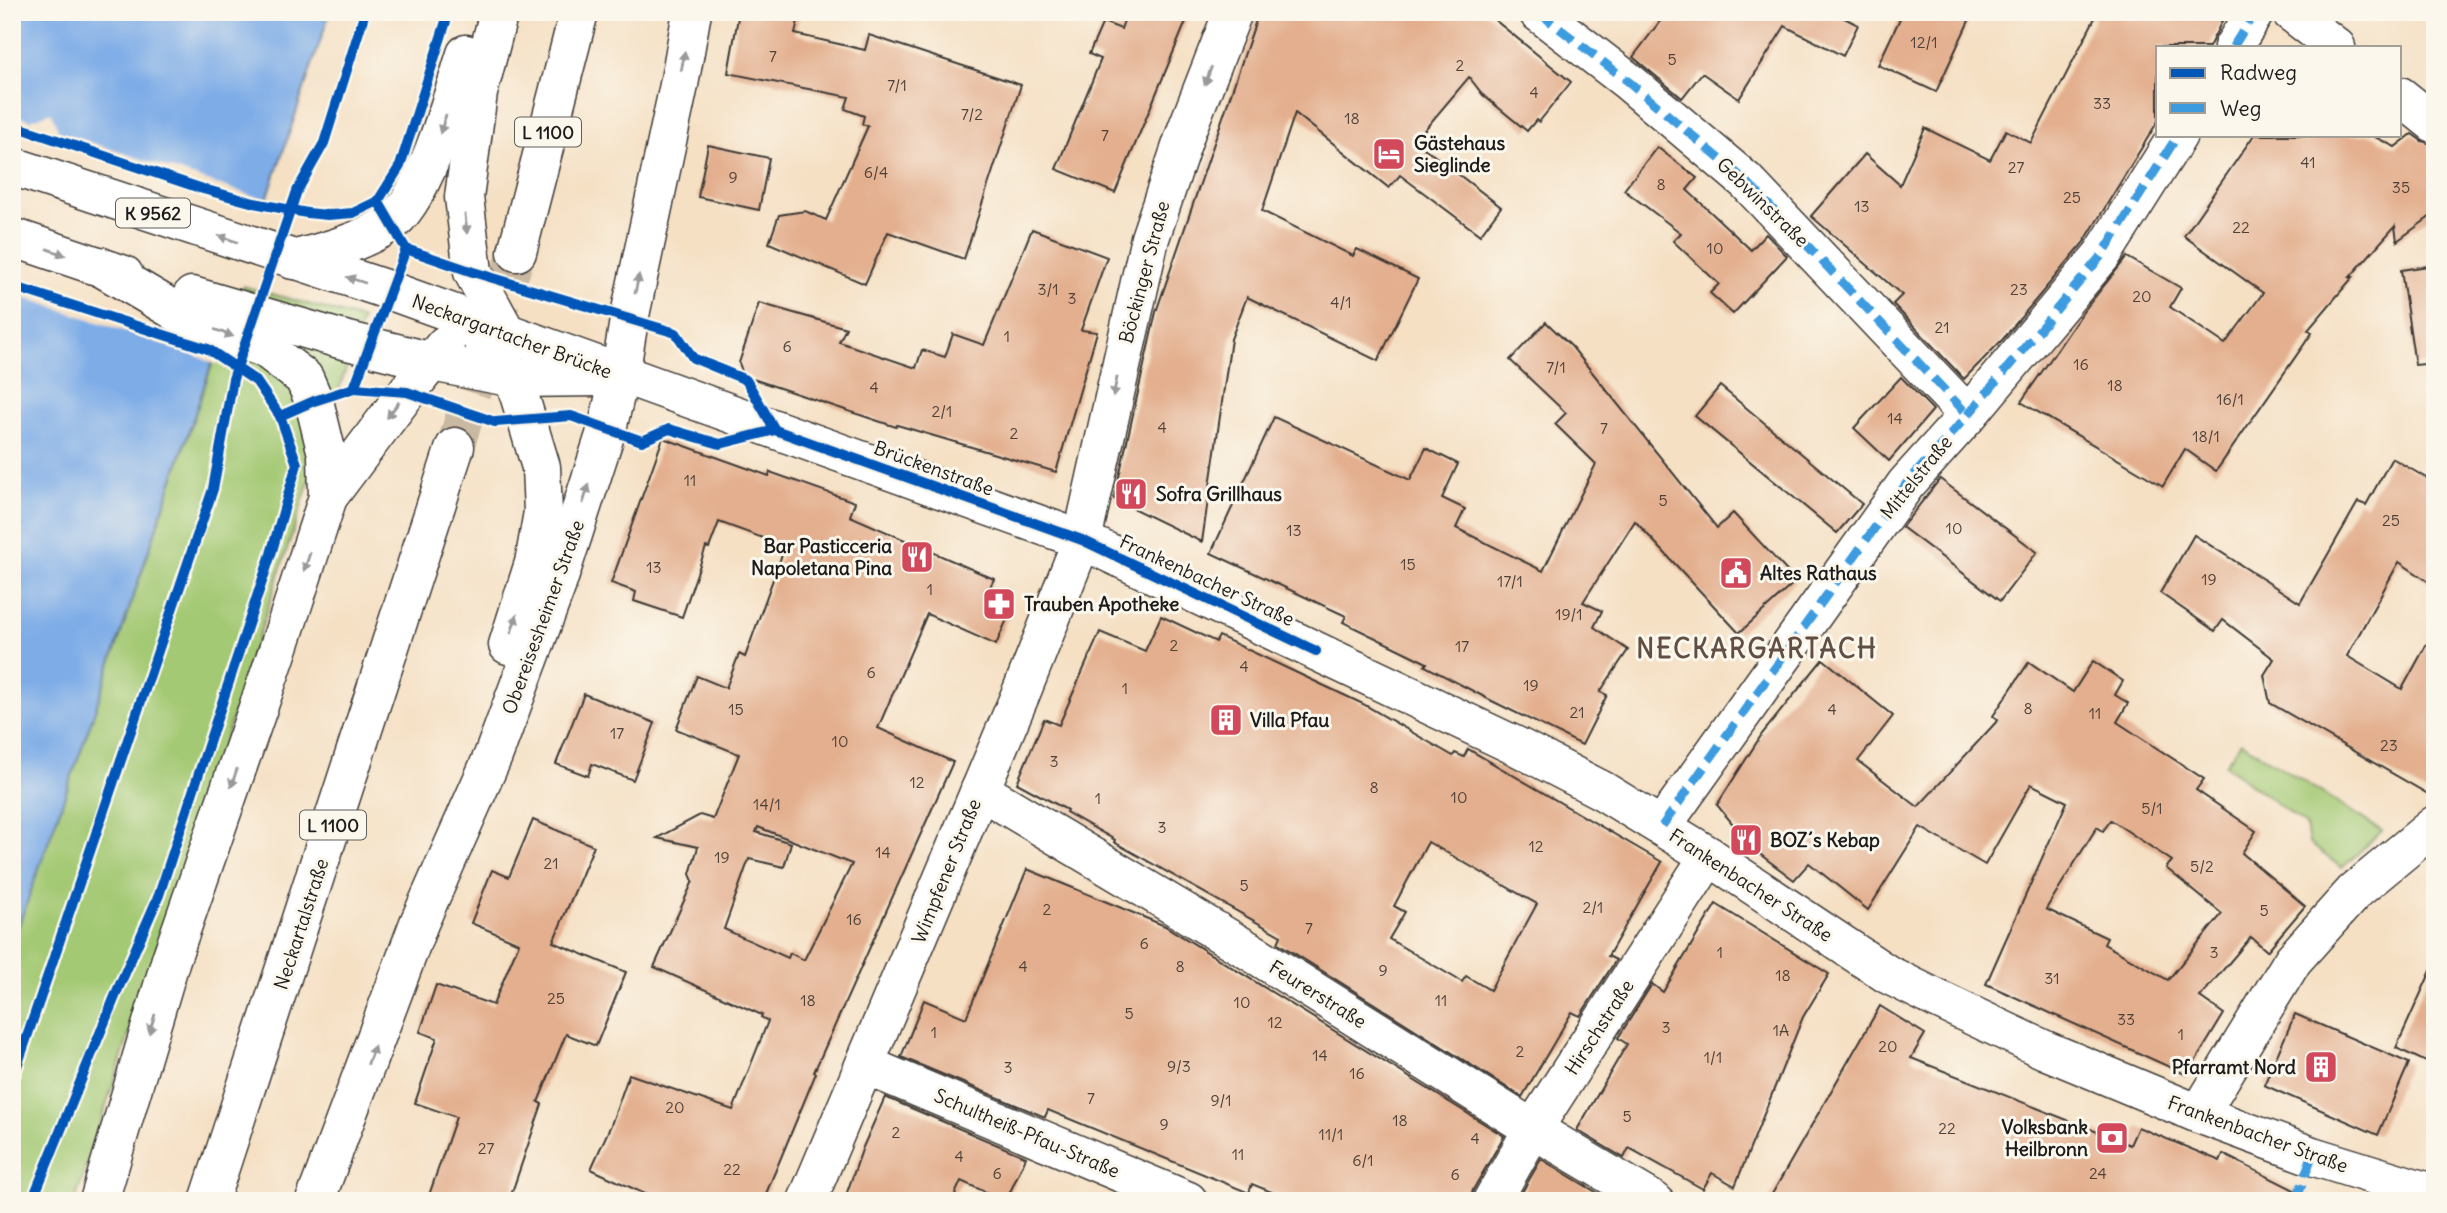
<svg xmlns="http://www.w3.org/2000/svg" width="2447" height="1213" font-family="Delius,sans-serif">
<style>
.green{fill:#a4c974;stroke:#607248;stroke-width:2}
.water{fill:#7dace7;stroke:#4c6482;stroke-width:2}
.pier{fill:#f5e0c4}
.building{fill:#e3af8e;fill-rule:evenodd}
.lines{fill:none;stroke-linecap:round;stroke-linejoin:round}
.major-tunnel{stroke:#cab9a2;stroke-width:38;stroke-dasharray:38 19;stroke-linecap:butt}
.minor-casing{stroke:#3d3935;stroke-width:41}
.major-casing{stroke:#3d3935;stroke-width:41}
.minor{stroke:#fff;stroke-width:38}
.major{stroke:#fff;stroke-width:38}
.quiet{stroke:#3c9bdf;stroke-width:9;stroke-dasharray:18 9;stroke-linecap:butt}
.cycleway-casing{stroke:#fbf7ec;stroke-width:15}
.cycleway{stroke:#0057b8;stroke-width:10}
.oneway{fill:#999}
.labels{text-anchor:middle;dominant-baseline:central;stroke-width:6;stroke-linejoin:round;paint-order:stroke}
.number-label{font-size:16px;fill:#4e4138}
.shield{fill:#fbf7ec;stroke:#5f5e5a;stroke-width:2}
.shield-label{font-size:18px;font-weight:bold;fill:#1c1c1c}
.poi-label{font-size:19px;font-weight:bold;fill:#1c1c1c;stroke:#fbf7ec;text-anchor:start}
.street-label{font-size:19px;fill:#1c1c1c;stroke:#fbf7ec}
.district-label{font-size:26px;font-weight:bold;letter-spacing:2px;fill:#624f44;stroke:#fbf7ec}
</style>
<rect width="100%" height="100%" fill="#fbf7ec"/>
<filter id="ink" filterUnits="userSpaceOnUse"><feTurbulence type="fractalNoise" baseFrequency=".0143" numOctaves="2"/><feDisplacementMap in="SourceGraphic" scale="14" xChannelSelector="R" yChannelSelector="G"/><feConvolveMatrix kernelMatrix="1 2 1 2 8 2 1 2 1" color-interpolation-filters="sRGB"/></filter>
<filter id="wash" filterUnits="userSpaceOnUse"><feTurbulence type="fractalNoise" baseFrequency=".00686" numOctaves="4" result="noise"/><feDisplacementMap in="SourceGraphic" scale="28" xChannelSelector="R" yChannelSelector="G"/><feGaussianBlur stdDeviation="1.57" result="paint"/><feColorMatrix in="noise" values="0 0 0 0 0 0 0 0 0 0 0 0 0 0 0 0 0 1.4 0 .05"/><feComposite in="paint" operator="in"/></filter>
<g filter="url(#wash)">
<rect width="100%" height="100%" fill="#f5e0c4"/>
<!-- green -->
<g class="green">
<path d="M239 285 362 319 75 1201H12V944L92 719Z"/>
<path d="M2241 742 2382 831 2342 868 2309 843 2306 825 2225 765Z"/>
</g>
<!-- water -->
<path class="water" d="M12 12H330L92 719 12 944Z"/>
<!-- pier -->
<path class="pier" d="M51 112 59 132 253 196 271 199 216 365 195 355 12 293V114L31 120Z"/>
<g id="blocks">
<!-- building -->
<g class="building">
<path d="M739 12H800L795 34 865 50 869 35 1021 85 964 259 888 232 865 284 769 243 779 215 805 211 826 220 868 126 862 124 864 116 845 109 849 97 728 73Z"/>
<path d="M1127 12H1190L1115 193 1056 169 1101 59 1089 54 1103 22 1121 29Z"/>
<path d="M1259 12H1485L1571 82 1539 122 1536 120 1527 131 1483 95 1469 77 1415 141 1501 207 1480 235 1400 175 1389 188 1295 113 1262 211 1353 256 1357 249 1418 279 1378 361 1247 297 1231 339 1202 542 1114 499 1156 312Z"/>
<path d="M1667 12H1833L1858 25 1843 56 1785 26 1739 99 1702 73 1682 98 1633 57Z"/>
<path d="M1903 12H1973L1936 92 1878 65Z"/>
<path d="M2098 12H2205L2222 21 2209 47H2158V121L2084 242 2003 339 1964 379 1893 304 1902 295 1811 216 1865 154 1900 185 1925 128 1990 160 2006 130 2031 143Z"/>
<path d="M2412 134 2422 141 2435 145V213L2397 241 2395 226 2350 277H2353L2308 330 2312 333 2216 471 2185 449 2163 486 2021 402 2083 312 2127 257 2181 288 2170 307 2225 344 2263 293 2184 236 2254 135H2349L2348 137 2350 135H2371L2395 147Z"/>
<path d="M708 145 769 158 759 210 698 197Z"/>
<path d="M1657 147 1697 178 1687 190 1751 250 1766 234 1787 256 1733 314 1710 293 1719 284 1673 241 1681 233 1624 190Z"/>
<path d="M1032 229 1107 257 1081 330 1097 332 1056 472 897 425 896 427 744 376 739 363 759 303 846 328 839 342 916 368 922 350 945 357 953 334 984 345Z"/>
<path d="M2435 265V363L2415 365 2401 270Z"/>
<path d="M1546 322 1572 347 1717 528 1733 513 1796 581 1739 633 1635 521 1583 602 1602 611 1594 627 1628 650 1600 692 1607 695 1582 745 1492 701 1425 666 1427 663 1343 622 1346 616 1211 553 1274 417 1410 480 1426 448 1458 464 1442 498 1465 509 1456 528 1543 571 1596 464 1555 424 1566 413 1510 360Z"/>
<path d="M1901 377 1933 410 1889 461 1854 428Z"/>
<path d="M1720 386 1862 504 1837 533 1695 416Z"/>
<path d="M663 438 769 476 770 472 855 502 850 516 994 579 985 597 1011 610 996 645 927 614 878 728 953 762 814 1072 816 1073 763 1201H660L591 1169 611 1125 629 1074 733 1110 768 1021 761 1017 762 1015 654 967 693 881 690 874 698 847 657 838 700 815 713 819 739 754 676 729 697 676 726 688 739 654 745 657 785 546 719 522 709 548 706 547 682 617 634 601 636 592 611 583ZM758 827 852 864 804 960 790 953 788 958 724 929 749 859 784 867 791 843 756 832Z"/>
<path d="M2392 458 2435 483V586L2399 562 2347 656 2402 689 2435 629V798L2270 703 2264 675 2274 659 2223 620 2215 631 2160 593 2194 535 2300 603 2358 502 2366 505Z"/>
<path d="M1940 479 2037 552 2000 601 1902 527Z"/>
<path d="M1161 616 1216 642 1219 636 1312 680 1363 704 1453 756 1455 753 1464 757 1468 749 1662 862 1608 956 1616 960 1580 1016 1572 1012 1522 1097 1278 943 1281 936 1114 842 1115 840 1066 812 1067 810 1017 783 1044 719 1059 725 1100 632 1145 651ZM1428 842 1537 904 1490 990 1466 976 1462 982 1389 939 1405 912 1394 906Z"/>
<path d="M1823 659 1893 716 1858 761 1918 807 1998 720 1993 716 2029 662 2073 692 2093 661 2123 681 2115 695 2128 703 2117 722 2204 779 2196 790 2256 831 2242 853 2305 906 2267 951 2251 937 2200 997 2224 1014 2187 1075 1986 984 2067 802 2031 784 1985 865 1920 827 1868 910 1809 863 1794 880 1757 852 1746 840 1717 805 1762 734ZM2111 820 2172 861 2166 868 2222 914 2168 980 2104 944 2107 938 2046 909 2097 827 2103 831Z"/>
<path d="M584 694 655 723 633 780 592 764 588 776 556 764Z"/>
<path d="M533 820 594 846 553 942 626 972 596 1046 566 1034 538 1102 542 1104 509 1201H427L456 1117 415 1103 437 1038 420 1032 436 985 493 1005 519 943 471 923 492 870 509 877Z"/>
<path d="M1027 869 1165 926 1504 1136 1473 1190 1470 1201H1294L1252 1184 1249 1193 1048 1110 1045 1117 901 1057 924 1000 966 1018Z"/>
<path d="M1716 904 1829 974 1803 1017 1735 1186 1712 1173 1703 1189 1629 1148 1624 1158 1577 1130 1627 1044 1618 1038 1652 984 1663 992Z"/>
<path d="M2435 962V1066L2396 1048Z"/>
<path d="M1880 1006 1925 1034 1911 1058 2130 1145 2138 1127 2220 1161 2223 1154 2316 1201H1768Z"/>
<path d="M2295 1014 2409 1063 2378 1135 2264 1085Z"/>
<path d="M885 1097 1026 1157 1006 1201 961 1181 952 1201H844L863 1147Z"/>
<path d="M1541 1159 1604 1197 1602 1201H1517Z"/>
</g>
</g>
</g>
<g filter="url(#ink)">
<use href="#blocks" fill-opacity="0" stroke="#3d3935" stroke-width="2"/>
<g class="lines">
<!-- major-tunnel -->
<path class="major-tunnel" d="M455 447 517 252"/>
<defs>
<g id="minor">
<path d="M1538 12 1629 82 1746 181 1968 415"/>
<path d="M2291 12 2336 47"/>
<path d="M2233 47 2255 12"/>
<path d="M2400 96 2435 124"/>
<path d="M980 790 1258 956 1533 1129 1654 1201"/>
<path d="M1662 826 1906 484 1968 415 2102 255 2178 135"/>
<path d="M865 1065 1188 1201"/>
<path d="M2199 1114 2293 960 2354 892 2435 825"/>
<path d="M807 1201 1021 693 1082 540 1150 238 1187 129 1233 12"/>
<path d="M1492 1201 1533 1129 1709 856"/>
</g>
<g id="major">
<path d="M499 12 478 93 464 197 473 272 507 334 514 340"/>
<path d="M12 166 391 291 1082 540 1516 746 1603 791 1709 856 1887 974 1935 998 2045 1050 2199 1114 2312 1156 2435 1194"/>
<path d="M12 237 124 275"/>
<path d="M517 252 579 12"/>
<path d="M293 260C326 251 359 243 389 224 424 202 453 95 466 54"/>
<path d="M99 266 189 319 266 349 304 378 314 401 327 454 328 497 277 653 171 959 99 1201"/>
<path d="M192 296 340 339 432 362 514 378 601 377"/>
<path d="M468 321 514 378 541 467 543 512 534 563 508 645"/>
<path d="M328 497 407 392 445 345"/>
<path d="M209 1201 455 447"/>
<path d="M315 1201 419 923 493 756 557 584 607 429 620 375 629 320 679 85 692 12"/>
</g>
</defs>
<!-- minor casing -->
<use href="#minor" class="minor-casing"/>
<!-- major casing -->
<use href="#major" class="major-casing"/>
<!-- minor -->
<use href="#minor" class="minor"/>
<!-- major -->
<use href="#major" class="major"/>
<!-- quiet -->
<g class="quiet">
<path d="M1538 12 1629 82 1746 181 1968 415"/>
<path d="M2233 47 2255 12"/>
<path d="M1662 826 1906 484 1968 415 2102 255 2178 135"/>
<path d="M2296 1201 2312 1156"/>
</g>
<defs>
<g id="cycleway">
<path d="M12 125 203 189 254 203 307 213 328 215 353 213 378 201 400 166 449 12"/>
<path d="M406 249 473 272 676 333 693 358 746 380 775 430"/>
<path d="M12 286 208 349 256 381 280 416 297 464 271 554 159 895 118 989 32 1201"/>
<path d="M354 388 407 392 495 422 571 416 642 441 669 429 720 444 775 430"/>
<path d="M280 416 314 401 354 388 406 249 378 201"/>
<path d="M775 430 1082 540 1316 651"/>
<path d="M12 1081 213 489 233 379 297 191 324 143 365 12"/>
</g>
</defs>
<!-- cycleway casing -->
<use href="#cycleway" class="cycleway-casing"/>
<!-- cycleway -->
<use href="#cycleway" class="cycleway"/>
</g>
<!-- one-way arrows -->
<defs><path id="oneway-solid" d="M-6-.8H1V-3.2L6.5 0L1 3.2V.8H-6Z" transform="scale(1.75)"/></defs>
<g class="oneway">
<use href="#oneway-solid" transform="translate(683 61) rotate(-80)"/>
<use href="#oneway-solid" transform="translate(1208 76) rotate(111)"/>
<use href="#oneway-solid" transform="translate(443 124) rotate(108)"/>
<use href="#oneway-solid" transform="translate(466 224) rotate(84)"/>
<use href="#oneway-solid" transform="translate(228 239) rotate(-161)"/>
<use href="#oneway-solid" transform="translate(56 252) rotate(19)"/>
<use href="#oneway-solid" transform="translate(356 280) rotate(-162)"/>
<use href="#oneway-solid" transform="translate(637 284) rotate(-78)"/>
<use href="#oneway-solid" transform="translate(224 333) rotate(21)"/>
<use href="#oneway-solid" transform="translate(1115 387) rotate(102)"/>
<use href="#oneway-solid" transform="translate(393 410) rotate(127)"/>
<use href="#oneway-solid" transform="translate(586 494) rotate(-72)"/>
<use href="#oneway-solid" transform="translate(307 562) rotate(108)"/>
<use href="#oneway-solid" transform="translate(514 624) rotate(-72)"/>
<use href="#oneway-solid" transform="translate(234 778) rotate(109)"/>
<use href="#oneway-solid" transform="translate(152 1024) rotate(107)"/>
<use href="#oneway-solid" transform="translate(371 1055) rotate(-70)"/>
</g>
</g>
<!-- icons -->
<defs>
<symbol id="hotel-square" viewBox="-11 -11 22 22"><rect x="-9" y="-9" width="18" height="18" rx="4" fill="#d1495b" stroke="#fbf7ec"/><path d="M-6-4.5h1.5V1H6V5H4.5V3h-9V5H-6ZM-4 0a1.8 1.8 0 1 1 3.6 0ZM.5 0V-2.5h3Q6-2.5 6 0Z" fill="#fff"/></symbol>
<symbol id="restaurant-square" viewBox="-11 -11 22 22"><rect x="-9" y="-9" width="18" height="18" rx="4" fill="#d1495b" stroke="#fbf7ec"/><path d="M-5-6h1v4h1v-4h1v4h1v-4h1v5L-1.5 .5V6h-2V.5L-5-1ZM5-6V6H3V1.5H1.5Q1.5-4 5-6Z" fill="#fff"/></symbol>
<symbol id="civic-square" viewBox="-11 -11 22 22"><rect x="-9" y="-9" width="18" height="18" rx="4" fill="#d1495b" stroke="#fbf7ec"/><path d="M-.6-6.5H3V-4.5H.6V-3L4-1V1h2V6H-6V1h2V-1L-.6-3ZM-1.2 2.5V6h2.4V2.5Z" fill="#fff"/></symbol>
<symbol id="pharmacy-square" viewBox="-11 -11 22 22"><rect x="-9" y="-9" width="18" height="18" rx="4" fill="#d1495b" stroke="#fbf7ec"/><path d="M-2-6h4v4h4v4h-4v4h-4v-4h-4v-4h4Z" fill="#fff"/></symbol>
<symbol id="building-square" viewBox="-11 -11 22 22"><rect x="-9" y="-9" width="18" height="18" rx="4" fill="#d1495b" stroke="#fbf7ec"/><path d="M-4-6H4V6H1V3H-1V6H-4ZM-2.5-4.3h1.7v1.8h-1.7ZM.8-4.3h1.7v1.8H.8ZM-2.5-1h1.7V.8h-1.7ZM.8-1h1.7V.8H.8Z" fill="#fff"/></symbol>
<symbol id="bank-square" viewBox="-11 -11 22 22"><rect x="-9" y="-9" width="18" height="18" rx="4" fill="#d1495b" stroke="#fbf7ec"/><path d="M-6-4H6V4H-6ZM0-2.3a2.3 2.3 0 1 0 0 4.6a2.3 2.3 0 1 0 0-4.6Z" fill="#fff"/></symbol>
</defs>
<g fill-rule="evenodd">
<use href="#hotel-square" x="1370" y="135" width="38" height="38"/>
<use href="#restaurant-square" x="1112" y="475" width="38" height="38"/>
<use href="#restaurant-square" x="898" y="538" width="38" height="38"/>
<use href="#civic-square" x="1717" y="554" width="38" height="38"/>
<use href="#pharmacy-square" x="980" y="585" width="38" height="38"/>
<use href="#building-square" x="1207" y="701" width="38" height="38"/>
<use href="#restaurant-square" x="1727" y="821" width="38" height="38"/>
<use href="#building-square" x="2302" y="1048" width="38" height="38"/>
<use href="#bank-square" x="2093" y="1119" width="38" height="38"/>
</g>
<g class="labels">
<!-- number labels -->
<g class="number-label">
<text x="1924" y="42">12/1</text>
<text x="773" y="56">7</text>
<text x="1672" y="59">5</text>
<text x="1460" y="65">2</text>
<text x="897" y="85">7/1</text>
<text x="1534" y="92">4</text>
<text x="2102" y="103">33</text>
<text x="972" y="114">7/2</text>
<text x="1352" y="118">18</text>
<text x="1105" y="135">7</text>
<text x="2308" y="162">41</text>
<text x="2016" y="167">27</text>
<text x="876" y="172">6/4</text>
<text x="733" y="177">9</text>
<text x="1661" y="184">8</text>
<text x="2401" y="187">35</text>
<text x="2072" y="197">25</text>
<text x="1862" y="206">13</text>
<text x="2241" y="227">22</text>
<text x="1715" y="248">10</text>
<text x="1048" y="289">3/1</text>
<text x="2019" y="289">23</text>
<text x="2142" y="296">20</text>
<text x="1072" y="298">3</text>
<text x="1341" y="302">4/1</text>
<text x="1942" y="327">21</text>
<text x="1007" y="336">1</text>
<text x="787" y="346">6</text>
<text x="2081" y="364">16</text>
<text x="1556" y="367">7/1</text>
<text x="2115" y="385">18</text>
<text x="874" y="387">4</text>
<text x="2230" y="399">16/1</text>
<text x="942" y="411">2/1</text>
<text x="1895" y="418">14</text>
<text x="1162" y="427">4</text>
<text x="1604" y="428">7</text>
<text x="1014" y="433">2</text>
<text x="2206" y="436">18/1</text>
<text x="690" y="480">11</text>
<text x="1663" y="500">5</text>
<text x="2391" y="520">25</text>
<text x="1954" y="528">10</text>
<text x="1294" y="530">13</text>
<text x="1408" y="564">15</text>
<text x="654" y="567">13</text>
<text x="2209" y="579">19</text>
<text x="1510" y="581">17/1</text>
<text x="930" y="589">1</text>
<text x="1569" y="614">19/1</text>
<text x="1174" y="645">2</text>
<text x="1462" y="646">17</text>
<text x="1244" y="666">4</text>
<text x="871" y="672">6</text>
<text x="1531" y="685">19</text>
<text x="1125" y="688">1</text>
<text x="2028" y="708">8</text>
<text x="736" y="709">15</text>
<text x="1832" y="709">4</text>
<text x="1577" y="712">21</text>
<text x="2095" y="713">11</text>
<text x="617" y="733">17</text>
<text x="840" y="741">10</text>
<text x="2389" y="745">23</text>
<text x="1054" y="761">3</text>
<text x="917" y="782">12</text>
<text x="1374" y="787">8</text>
<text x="1459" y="797">10</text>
<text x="1098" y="798">1</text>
<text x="767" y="804">14/1</text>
<text x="2152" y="808">5/1</text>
<text x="1162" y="827">3</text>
<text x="1536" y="846">12</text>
<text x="883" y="852">14</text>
<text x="722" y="857">19</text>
<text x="551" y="863">21</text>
<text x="2202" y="866">5/2</text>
<text x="1244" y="885">5</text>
<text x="1593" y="907">2/1</text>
<text x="1047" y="909">2</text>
<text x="2264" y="910">5</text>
<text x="854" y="919">16</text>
<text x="1309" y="928">7</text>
<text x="1144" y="943">6</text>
<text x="1720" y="952">1</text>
<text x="2214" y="952">3</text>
<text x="1023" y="966">4</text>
<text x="1180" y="966">8</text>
<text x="1383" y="970">9</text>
<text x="1783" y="975">18</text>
<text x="2052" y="978">31</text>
<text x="556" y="998">25</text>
<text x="808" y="1000">18</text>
<text x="1441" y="1000">11</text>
<text x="1242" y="1002">10</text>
<text x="1129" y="1013">5</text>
<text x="2126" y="1019">33</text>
<text x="1275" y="1022">12</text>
<text x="1666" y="1027">3</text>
<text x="1781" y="1030">1A</text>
<text x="934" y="1032">1</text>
<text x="2181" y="1034">1</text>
<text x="1888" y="1046">20</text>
<text x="1520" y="1051">2</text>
<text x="1320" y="1055">14</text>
<text x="1713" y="1057">1/1</text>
<text x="1179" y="1066">9/3</text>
<text x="1008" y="1067">3</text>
<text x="1357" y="1073">16</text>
<text x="1091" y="1098">7</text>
<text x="1221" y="1100">9/1</text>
<text x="675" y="1107">20</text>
<text x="1627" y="1116">5</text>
<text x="1400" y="1120">18</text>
<text x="1164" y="1124">9</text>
<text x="1947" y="1128">22</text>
<text x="896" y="1132">2</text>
<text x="1331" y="1134">11/1</text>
<text x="1475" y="1138">4</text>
<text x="486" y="1148">27</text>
<text x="1238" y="1154">11</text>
<text x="959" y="1156">4</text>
<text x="1363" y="1160">6/1</text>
<text x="732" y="1169">22</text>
<text x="997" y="1173">6</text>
<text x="2098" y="1173">24</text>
<text x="1455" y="1174">6</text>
</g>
<!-- shield labels -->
<g class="shield">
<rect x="515" y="117.5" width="66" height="29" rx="5"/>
<rect x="116" y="198.5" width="74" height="29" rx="5"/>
<rect x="300" y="810.5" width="66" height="29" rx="5"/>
</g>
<g class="shield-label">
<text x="548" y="132">L 1100</text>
<text x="153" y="213">K 9562</text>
<text x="333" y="825">L 1100</text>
</g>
<!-- poi labels -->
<g class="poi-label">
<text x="1414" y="143">Gästehaus<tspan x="1414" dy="22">Sieglinde</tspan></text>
<text x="1156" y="494">Sofra Grillhaus</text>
<text x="892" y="546" text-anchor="end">Bar Pasticceria<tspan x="892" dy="22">Napoletana Pina</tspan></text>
<text x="1760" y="573">Altes Rathaus</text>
<text x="1024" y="604">Trauben Apotheke</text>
<text x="1250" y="720">Villa Pfau</text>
<text x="1770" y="840">BOZ´s Kebap</text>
<text x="2296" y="1067" text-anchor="end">Pfarramt Nord</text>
<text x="2088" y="1127" text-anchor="end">Volksbank<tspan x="2088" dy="22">Heilbronn</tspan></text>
</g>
<!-- street labels -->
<g class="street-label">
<text transform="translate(1763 202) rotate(44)">Gebwinstraße</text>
<text transform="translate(1144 272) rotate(-75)">Böckinger Straße</text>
<text transform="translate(512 336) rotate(20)">Neckargartacher Brücke</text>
<text transform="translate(934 468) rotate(20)">Brückenstraße</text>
<text transform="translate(1916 477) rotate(-51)">Mittelstraße</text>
<text transform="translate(1207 580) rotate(25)">Frankenbacher Straße</text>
<text transform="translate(543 617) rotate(-70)">Obereisesheimer Straße</text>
<text transform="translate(946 871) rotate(-68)">Wimpfener Straße</text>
<text transform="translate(1751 885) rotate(33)">Frankenbacher Straße</text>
<text transform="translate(301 924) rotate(-72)">Neckartalstraße</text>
<text transform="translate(1318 994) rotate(32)">Feurerstraße</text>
<text transform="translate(1599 1027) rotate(-57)">Hirschstraße</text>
<text transform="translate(1027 1133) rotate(23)">Schultheiß-Pfau-Straße</text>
<text transform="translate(2258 1134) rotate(20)">Frankenbacher Straße</text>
</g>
<!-- district labels -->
<g class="district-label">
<text x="1757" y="648">NECKARGARTACH</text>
</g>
</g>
<!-- margin -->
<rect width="2447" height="1213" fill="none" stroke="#fbf7ec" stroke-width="42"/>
<!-- legend -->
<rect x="2156" y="46" width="245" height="91" fill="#fbf7ec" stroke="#a29f99" stroke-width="2"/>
<rect x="2170" y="68" width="35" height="10" fill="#0057b8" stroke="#a29f99" stroke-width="2"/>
<text x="2220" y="80" font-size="21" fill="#1c1c1c">Radweg</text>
<rect x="2170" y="103" width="35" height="10" fill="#3c9bdf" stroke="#a29f99" stroke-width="2"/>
<text x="2220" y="116" font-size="21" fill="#1c1c1c">Weg</text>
</svg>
